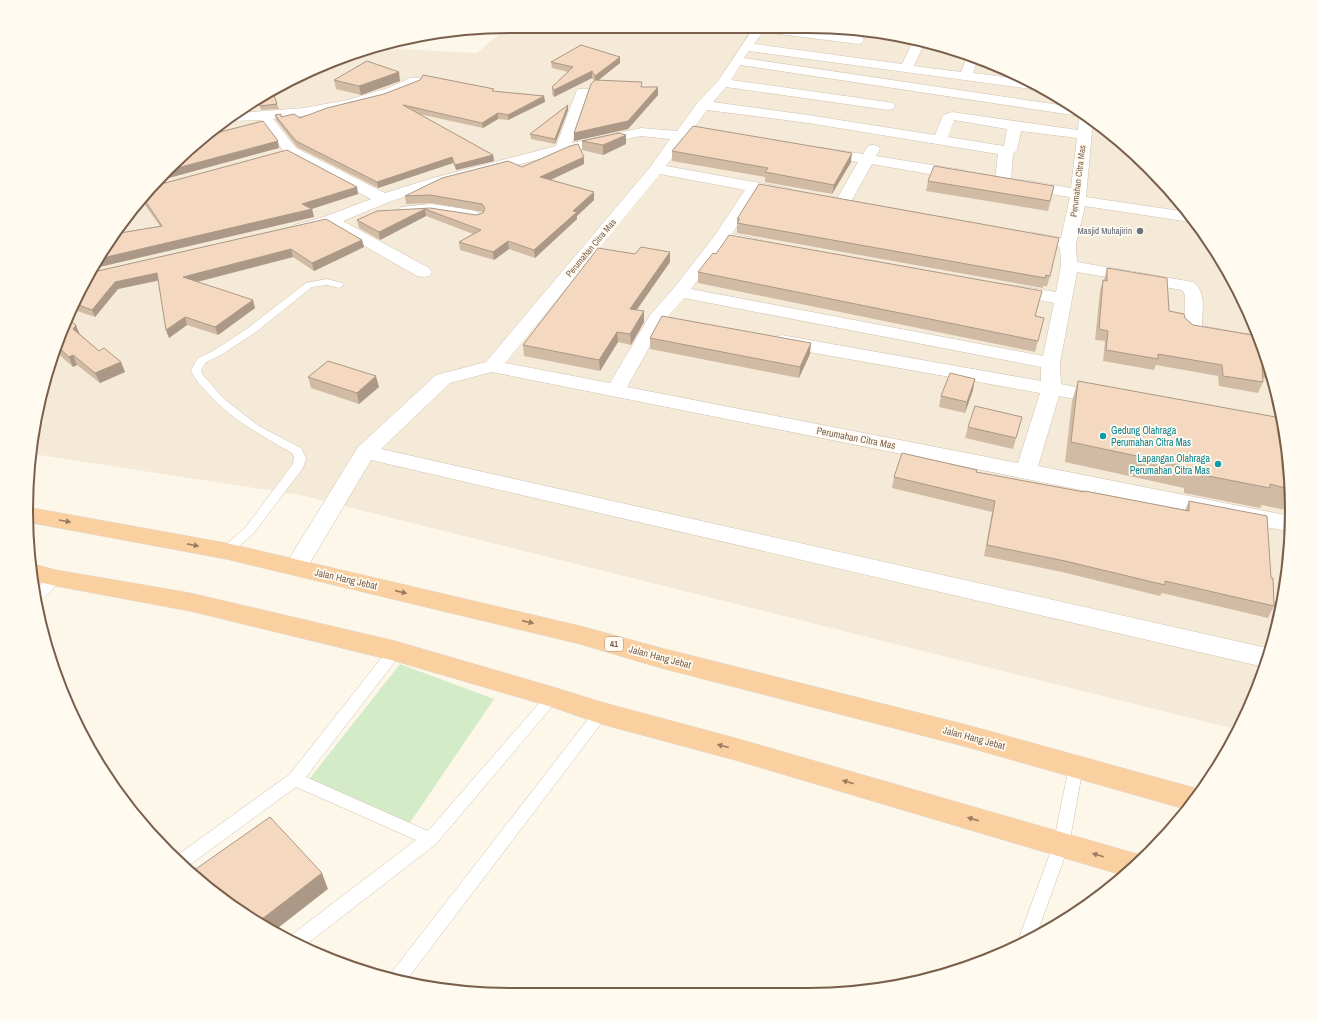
<svg xmlns="http://www.w3.org/2000/svg" width="1318" height="1021" font-family="'Archivo Narrow',sans-serif">
<style>
.residential{fill:#f5ead8}
.green{fill:#d3ecc7}
.lines{fill:none;stroke-linecap:round;stroke-linejoin:round}
.service-casing{stroke:#d1c0ae;stroke-width:1}
.minor-casing{stroke:#d1c0ae;stroke-width:1}
.trunk-casing{stroke:#dcd5d0;stroke-width:1}
.service{fill:#fff;fill-rule:evenodd}
.minor{fill:#fff;fill-rule:evenodd}
.trunk{fill:#fbd0a0;fill-rule:evenodd}
.wall{fill:#d2bba5}
.shaded-wall{fill:#ab9886}
.building{fill:#f4d9c0;stroke:#ab9886}
.oneway{fill:#9a7b60}
.worship-dot{fill:#6b7280;stroke:#fffbf1;stroke-width:1.5}
.culture-dot{fill:#0f9aa8;stroke:#fffbf1;stroke-width:1.5}
.labels{text-anchor:middle;dominant-baseline:central;stroke-width:3.5;stroke-linejoin:round;paint-order:stroke}
.far-street-label{font-size:9px;fill:#7a5f4b;stroke:#fffbf1}
.far-worship-label{font-size:9px;fill:#5b616d;stroke:#fffbf1;text-anchor:end}
.shield{fill:#fffbf1;stroke:#a28e7d;stroke-width:1}
.shield-label{font-size:9px;font-weight:bold;fill:#7a5f4b}
.culture-label{font-size:10px;fill:#0d838f;stroke:#fffbf1;text-anchor:start}
.street-label{font-size:10px;fill:#7a5f4b;stroke:#fffbf1}
.rim{fill:none;stroke:#7a5f4b;stroke-width:2}
</style>
<rect width="100%" height="100%" fill="#fdf7ea"/>
<!-- residential -->
<path class="residential" d="M509 26 839 27 963 52 1050 91 1103 126 1172 191 1227 268 1266 355 1288 447 1291 542 1276 636 1239 730 300 495 33 454 42 385 91 268 168 168 268 91 359 53 397 49 477 53Z"/>
<!-- green -->
<path class="green" d="M400 664 494 699 405 830 303 787Z"/>
<g class="lines">
<defs>
<g id="service">
<path d="M327 279 342 283 344 285 339 288 327 285 312 287 256 332 221 355 206 362 201 370 203 375 224 399 259 426 301 448 306 458 303 468 253 534 230 554 226 555 222 554 220 551 222 548 245 528 293 464 294 458 292 453C260 435 229 418 205 390 199 384 194 378 191 370L198 358 213 351 248 328 306 283Z"/>
<path d="M56 573 61 575 62 578 61 581 42 599 38 601 36 589 51 575Z"/>
<path d="M395 646 400 647 402 651 400 655 306 777 428 831 548 693 553 691 558 693 560 697 436 844 303 947 289 939 290 936 416 840 296 787 188 866 176 856 290 774 390 647Z"/>
<path d="M601 707 606 709 608 713 606 717 405 982 388 977 596 709Z"/>
<path d="M1076 761 1081 763 1083 767 1069 845 1036 936 1019 944 1018 941 1053 845 1069 767 1071 763Z"/>
</g>
<g id="minor">
<path d="M754 27H780L858 36 862 37 864 40 862 43 858 44 763 32 754 44 902 64 913 42 924 44 914 66 961 72 968 54 978 59 973 73 1027 80 1044 88 1039 90 749 51 744 58 1073 107 1093 120 1086 197 1187 212 1193 221 1190 222 1085 206 1076 244 1077 262 1193 282C1207 293 1202 310 1202 326L1258 336 1263 347 1189 334 1184 328 1185 295 1182 290 1077 272 1060 363 1061 384 1111 394 1114 398 1111 402 1104 404 1059 396 1038 466 1290 516 1291 532 492 372 450 383 381 449 1267 648 1270 649 1264 667 371 460 304 573 296 575 288 573 284 567 358 447 436 375 486 362 651 166 670 139 641 136 563 153 443 184 389 202 343 221 429 268 432 272 429 276 423 277 417 276 328 225 300 233 294 231 292 228 294 225 324 217 371 199 286 154 260 120 229 121 239 113 304 108 347 100 388 88 410 78H420L422 81 420 84C373 104 324 115 273 119L296 148 385 193 433 178 556 146 576 92 578 89H588L590 92 572 143 641 128 677 131 698 102 718 81ZM740 65 1079 116 1078 130 952 112 943 115 935 135 808 115 713 102 726 87 888 110 893 109 895 106 893 103 888 102 731 80ZM707 110 808 123 998 154 995 181 998 184 1003 186 1008 184 1011 181 1013 154 1017 150 1021 131 1077 138 1071 188 1024 180 1019 182 1016 185 1019 188 1024 190 1070 197 1061 238 1030 232 1024 234 1022 237 1024 240 1060 247 1061 266 1056 292 1012 285 1006 286 1003 290 1006 294 1012 295 1054 303 1043 356 691 289 726 243 756 248 762 246 764 243 762 240 732 234 758 192 787 198 792 196 795 193 792 190 787 188 666 166C679 147 694 129 707 110ZM954 120 1007 129 1004 146 948 137ZM660 174 745 190 715 235 674 288 650 315 610 383 505 363ZM684 298 1041 367V381L781 335 774 337 772 341 774 345 781 347 1040 393 1018 463 627 387 664 321Z"/>
<path d="M873 145 878 146 880 149 876 156 963 170 968 172 971 175 968 178 963 180 872 164 848 207 842 209 836 207 834 204 858 162 823 156 818 155 816 152 818 149 823 148 863 154 868 146Z"/>
<path d="M431 204 472 210 478 212 480 215 478 218 472 220 431 214 407 215 401 213 399 210 401 207Z"/>
</g>
<g id="trunk">
<path d="M27 507 226 543 580 626 661 648 967 725 1202 790 1188 810 967 747 661 668 580 644 226 559 27 522Z"/>
<path d="M33 564 56 570 190 593 395 641 553 687 601 702 735 738 1144 856 1125 876 735 760 601 724 552 707 395 661 190 611 56 586 35 581Z"/>
</g>
</defs>
<!-- service casing -->
<use href="#service" class="service-casing"/>
<!-- minor casing -->
<use href="#minor" class="minor-casing"/>
<!-- trunk casing -->
<use href="#trunk" class="trunk-casing"/>
<!-- service -->
<use href="#service" class="service"/>
<!-- minor -->
<use href="#minor" class="minor"/>
<!-- trunk -->
<use href="#trunk" class="trunk"/>
</g>
<!-- wall -->
<g class="wall">
<path d="M551 62 620 63 598 80 642 87 658 95 628 129 574 141V133L594 81 592 78 554 97 552 94V87L568 72 552 68Z"/>
<path d="M334 80 400 81 361 95 336 89Z"/>
<path d="M494 91 544 96 545 102 508 120 498 119 483 128 419 114 493 155 494 161 456 170 453 163 378 188 297 147 276 120 275 115 281 117 300 118Z"/>
<path d="M258 99 277 104 279 109 261 110Z"/>
<path d="M568 105V110L555 144 531 139 530 134Z"/>
<path d="M582 141 626 144 603 155 582 150Z"/>
<path d="M672 151 851 162 832 194 765 182V177L672 161Z"/>
<path d="M584 164 550 180 594 200 577 216V219L535 258 509 249 494 260 460 250 459 242 473 234 426 216 380 240 359 228 357 220 430 208 476 215 483 213V212L431 203 406 204 405 196 522 167Z"/>
<path d="M928 181 1054 186 1048 211 926 191Z"/>
<path d="M154 186 357 187 358 194 312 209 314 217 120 233 160 226 142 201Z"/>
<path d="M737 219 1050 276 1047 286H1043V288L737 233Z"/>
<path d="M362 240 364 247 314 271 293 257 197 282 255 308 218 335 187 325 169 338 166 330 158 281 118 289 95 317 74 310 89 273Z"/>
<path d="M670 252V262L637 310 644 322 631 345 618 342 600 371 524 356 523 345 635 254Z"/>
<path d="M716 254 1035 316 1044 318 1035 352 698 283V272Z"/>
<path d="M1107 268 1169 311 1185 318 1193 325 1266 355 1272 380 1263 378V382L1258 393 1219 386 1218 376 1156 365 1154 370 1103 361 1105 341 1095 340 1100 291 1103 280H1104Z"/>
<path d="M69 320 80 334 99 351 121 362 125 372 100 383 77 365 73 367 56 352Z"/>
<path d="M650 338 810 354 799 378 650 349Z"/>
<path d="M308 377 379 387 359 404 311 388Z"/>
<path d="M1078 381 1288 447 1290 511 1262 505 1260 508 1184 493V488L1065 462 1072 401Z"/>
<path d="M973 390 965 413 939 407 941 396Z"/>
<path d="M1022 417 1013 449 965 438 968 427Z"/>
<path d="M976 472 1084 492 1085 491 1185 510 1189 501 1271 578 1274 606 1268 618 1162 593 1160 596 1062 572 984 556 992 512 892 488 894 477Z"/>
</g>
<!-- shaded-wall -->
<g class="shaded-wall">
<path d="M620 57V63L595 83V76Z"/>
<path d="M592 71V78L554 97V90Z"/>
<path d="M399 72 400 81 361 95 359 86Z"/>
<path d="M658 87V95L628 129 574 141V133Z"/>
<path d="M544 96 545 102 508 120V115Z"/>
<path d="M568 105V110L555 144V139Z"/>
<path d="M498 113V119L483 128 482 123Z"/>
<path d="M626 135V144L603 155V145Z"/>
<path d="M278 141 279 148 158 181 166 171Z"/>
<path d="M852 153 851 162 832 194 834 185Z"/>
<path d="M493 155 494 161 456 170 455 165Z"/>
<path d="M452 157 453 163 378 188 377 182Z"/>
<path d="M584 157V164L540 185V177Z"/>
<path d="M357 187 358 194 305 211 312 209 314 217 91 269 98 259 302 204Z"/>
<path d="M594 192V200L577 216V219L535 258 534 250 573 211Z"/>
<path d="M425 209 426 216 380 240 379 232Z"/>
<path d="M362 240 364 247 314 271 312 263Z"/>
<path d="M508 241 509 249 494 260 493 252Z"/>
<path d="M291 249 293 257 185 285 183 277Z"/>
<path d="M670 252V262L630 319V309Z"/>
<path d="M157 273 159 280 118 289 95 317 92 310 115 282Z"/>
<path d="M253 300 255 308 218 335 215 327Z"/>
<path d="M644 311V322L631 345 630 334Z"/>
<path d="M185 317 187 325 169 338 166 330Z"/>
<path d="M76 325 80 335 73 329Z"/>
<path d="M617 332 618 342 600 371 599 360Z"/>
<path d="M811 343 810 354 799 378 800 367Z"/>
<path d="M73 355 77 365 73 367 69 357Z"/>
<path d="M121 362 125 372 100 383 95 373Z"/>
<path d="M376 376 379 387 359 404 357 393Z"/>
<path d="M975 379 973 390 965 413 967 402Z"/>
<path d="M322 873 328 889 274 931 258 922Z"/>
</g>
<!-- building -->
<g class="building">
<path d="M581 45 620 57 595 76 592 71 554 90 552 87 573 67 551 62Z"/>
<path d="M367 61 399 72 359 86 334 80Z"/>
<path d="M423 75 494 89 492 91 544 96 508 115 498 113 482 123 403 105 493 155 455 165 452 157 377 182 296 141 275 115 281 114V117L294 114 300 118 327 108 384 94 420 80Z"/>
<path d="M595 80 642 82 641 87H658L628 121 574 133 591 84Z"/>
<path d="M274 95 277 104 260 106 258 99 262 96Z"/>
<path d="M568 105 555 139 530 134Z"/>
<path d="M263 121 278 141 166 171 168 168 212 134Z"/>
<path d="M693 126 852 153 834 185 765 172 768 168 672 151Z"/>
<path d="M619 133 626 135 603 145 582 141Z"/>
<path d="M578 144 584 157 540 177 594 192 573 211 577 212 534 250 508 241 493 252 459 242 481 230 425 209 379 232 357 220 377 211 430 208 476 215 483 213 485 208 482 204 430 195 405 196 442 178 508 161 522 167 570 146Z"/>
<path d="M287 150 357 187 302 204 312 209 98 259 119 232 120 233 162 226 144 199 154 186Z"/>
<path d="M934 166 1054 186 1050 201 928 181Z"/>
<path d="M759 184 1059 238 1050 276 1046 275 1045 278 737 223 740 219H737Z"/>
<path d="M326 219 362 240 312 263 291 249 183 277 253 300 215 327 185 317 166 330 157 273 115 282 92 310 76 304 89 273Z"/>
<path d="M729 235 1042 291 1035 316 1044 318 1038 341 698 272 713 253 716 254Z"/>
<path d="M641 247 670 252 630 309 644 311 630 334 617 332 599 360 523 345 598 248 635 254Z"/>
<path d="M1107 268 1167 278 1169 311 1184 314 1185 318 1193 325 1258 336 1266 355 1269 367 1262 366 1263 382 1223 376 1222 365 1158 354V359L1106 350 1108 331 1099 329 1103 280 1107 281Z"/>
<path d="M662 316 811 343 800 367 650 338Z"/>
<path d="M69 320 76 325 73 329 99 351 104 348 121 362 95 373 73 355 69 357 58 347Z"/>
<path d="M328 361 376 376 357 393 308 377Z"/>
<path d="M950 373 975 379 967 402 941 396Z"/>
<path d="M1078 381 1281 418 1288 447 1289 489 1270 484V488L1193 473V468L1071 442Z"/>
<path d="M975 406 1022 417 1016 438 968 427Z"/>
<path d="M902 453 977 470 976 472 1084 492 1085 491 1189 511V501L1267 516 1271 578H1273L1274 606 1165 581V585L1065 561 987 545 995 501 894 477Z"/>
<path d="M270 817 322 873 258 922 241 913 193 871Z"/>
</g>
<!-- one-way arrows -->
<defs><path id="oneway-solid" d="M-6-.8H1V-3.2L6.5 0L1 3.2V.8H-6Z"/></defs>
<g class="oneway">
<use href="#oneway-solid" transform="translate(65 521) rotate(10)"/>
<use href="#oneway-solid" transform="translate(193 545) rotate(11)"/>
<use href="#oneway-solid" transform="translate(401 592) rotate(13)"/>
<use href="#oneway-solid" transform="translate(528 622) rotate(13)"/>
<use href="#oneway-solid" transform="translate(723 746) rotate(-165)"/>
<use href="#oneway-solid" transform="translate(848 782) rotate(-164)"/>
<use href="#oneway-solid" transform="translate(973 819) rotate(-164)"/>
<use href="#oneway-solid" transform="translate(1098 855) rotate(-164)"/>
</g>
<!-- markers -->
<circle class="worship-dot" cx="1140" cy="231" r="4"/>
<g class="culture-dot">
<circle cx="1103" cy="436" r="4"/>
<circle cx="1218" cy="464" r="4"/>
</g>
<g class="labels">
<!-- far-street labels -->
<g class="far-street-label">
<text transform="translate(1078 181) rotate(-83)">Perumahan Citra Mas</text>
<text transform="translate(591 248) rotate(-50)">Perumahan Citra Mas</text>
</g>
<!-- far-worship labels -->
<g class="far-worship-label">
<text x="1132" y="231">Masjid Muhajirin</text>
</g>
<!-- shield labels -->
<rect class="shield" x="605" y="637" width="18" height="14" rx="3"/>
<g class="shield-label">
<text x="614" y="644">41</text>
</g>
<!-- culture labels -->
<g class="culture-label">
<text x="1111" y="430">Gedung Olahraga<tspan x="1111" dy="12">Perumahan Citra Mas</tspan></text>
<text x="1210" y="458" text-anchor="end">Lapangan Olahraga<tspan x="1210" dy="12">Perumahan Citra Mas</tspan></text>
</g>
<!-- street labels -->
<g class="street-label">
<text transform="translate(856 438) rotate(11)">Perumahan Citra Mas</text>
<text transform="translate(346 579) rotate(13)">Jalan Hang Jebat</text>
<text transform="translate(660 657) rotate(15)">Jalan Hang Jebat</text>
<text transform="translate(974 738) rotate(15)">Jalan Hang Jebat</text>
</g>
</g>
<!-- crop -->
<path d="M0 0H1318V1021H0ZM510 33H808A477 477 0 0 1 1285 510V511A477 477 0 0 1 808 988H510A477 477 0 0 1 33 511V510A477 477 0 0 1 510 33Z" fill="#fffbf1" fill-rule="evenodd"/>
<path class="rim" d="M510 33H808A477 477 0 0 1 1285 510V511A477 477 0 0 1 808 988H510A477 477 0 0 1 33 511V510A477 477 0 0 1 510 33Z"/>
</svg>
